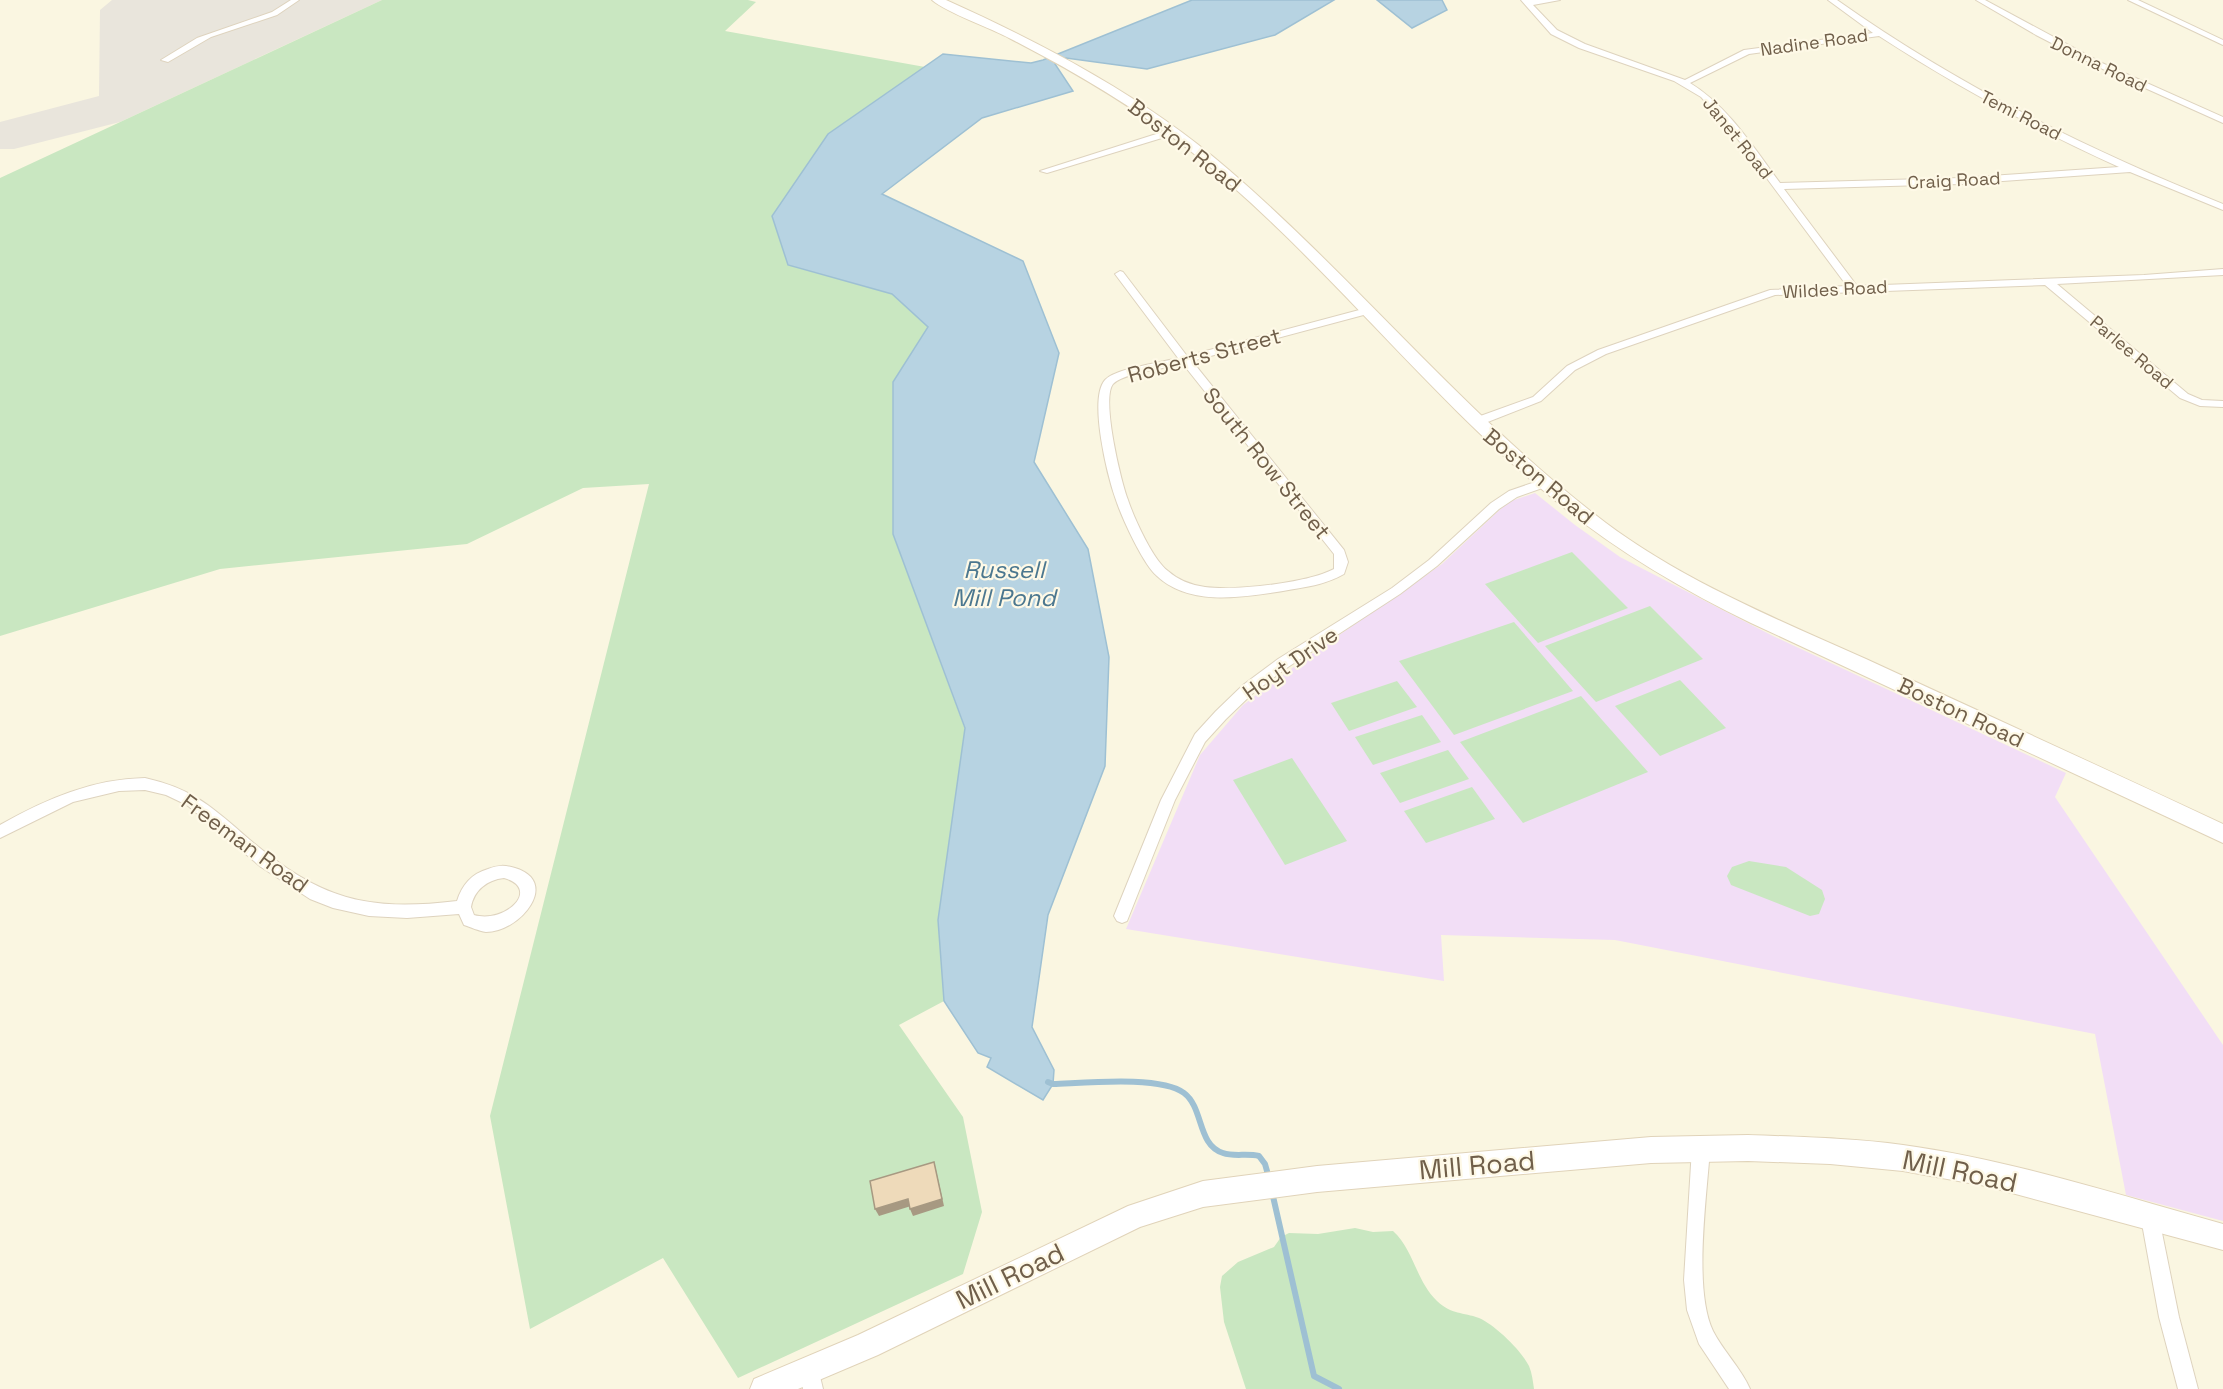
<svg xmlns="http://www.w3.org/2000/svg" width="2223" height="1389" font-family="'Space Grotesk',sans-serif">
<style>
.industrial{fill:#e9e5dc}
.education{fill:#f2def6}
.green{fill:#c9e7c1}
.water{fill:#b7d3e2;stroke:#9ec0d3;stroke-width:1.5}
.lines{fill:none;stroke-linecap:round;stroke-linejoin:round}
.stream{stroke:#9ec0d3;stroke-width:6}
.minor-casing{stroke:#ded3be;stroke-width:2}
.secondary-casing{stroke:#e0d3b9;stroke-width:2}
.minor{fill:#fff;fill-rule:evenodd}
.secondary{fill:#fff;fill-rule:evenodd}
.shaded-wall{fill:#a79982}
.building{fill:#eedaba;stroke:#a79982;stroke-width:1.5}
.labels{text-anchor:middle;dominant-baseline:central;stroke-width:4.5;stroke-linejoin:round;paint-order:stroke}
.far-street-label{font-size:18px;fill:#705f4a;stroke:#fef9e7}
.street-label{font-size:22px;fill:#705f4a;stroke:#fef9e7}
.water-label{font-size:24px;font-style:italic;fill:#4b778f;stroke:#fef9e7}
.near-street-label{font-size:27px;fill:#705f4a;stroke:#fef9e7}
</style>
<rect width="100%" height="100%" fill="#faf6e1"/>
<!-- industrial -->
<path class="industrial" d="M112 0H382L120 122 14 149H0V122L99 96 100 10Z"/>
<!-- education -->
<path class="education" d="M1535 493 1575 525 1620 557 1771 635 2066 773 2055 797 2223 1045V1221L2126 1195 2095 1034 1615 940 1441 935 1444 981 1126 929 1200 755 1243 705 1303 660 1442 564 1508 502Z"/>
<!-- green -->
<g class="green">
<path d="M382 0H748L756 2 725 31 925 67 828 134 788 265 892 294 928 327 893 382V534L965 729 938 920 944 1001 899 1025 963 1117 982 1212 963 1274 738 1378 663 1258 530 1329 490 1116 649 484 583 488 467 544 220 569 0 636V178Z"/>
<path d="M1572 552 1628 608 1538 643 1485 584Z"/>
<path d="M1650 606 1703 659 1596 702 1545 646Z"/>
<path d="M1514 622 1573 691 1454 735 1399 661Z"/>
<path d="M1680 680 1726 728 1660 756 1615 706Z"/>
<path d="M1397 681 1417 707 1349 731 1331 703Z"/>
<path d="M1581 696 1648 772 1523 823 1460 742Z"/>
<path d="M1422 715 1441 742 1373 765 1355 737Z"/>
<path d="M1448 750 1469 779 1400 803 1380 773Z"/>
<path d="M1292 758 1347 841 1285 865 1233 780Z"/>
<path d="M1472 787 1495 819 1426 843 1404 811Z"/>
<path d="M1749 861 1786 867 1822 890 1825 899 1819 914 1810 916 1731 885 1727 876 1732 867Z"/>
<path d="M1355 1228 1373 1232 1393 1231C1414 1250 1416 1281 1437 1301 1452 1315 1463 1312 1479 1318 1495 1325 1521 1350 1529 1366 1532 1373 1533 1382 1534 1389H1246L1224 1322 1220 1287 1222 1276 1238 1262 1274 1247 1281 1237 1289 1233 1318 1234Z"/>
</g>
<!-- water -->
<g class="water">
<path d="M1192 0H1334L1275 35 1147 69 1066 58 1055 64 1073 91 982 118 882 194 1023 261 1059 353 1034 462 1088 549 1109 657 1105 766 1048 915 1032 1027 1054 1070 1053 1084 1043 1100 987 1067 991 1058 978 1053 944 1001 938 920 965 728 893 534V382L928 327 892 294 788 265 772 216 828 134 943 54 1031 63 1043 60Z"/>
<path d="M1377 0H1442L1447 10 1412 28Z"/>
</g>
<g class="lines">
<!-- stream -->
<g class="stream">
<path d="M1048 1082 1053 1084C1083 1083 1161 1075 1184 1093 1204 1108 1197 1145 1223 1153 1234 1157 1247 1153 1259 1156L1265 1164 1269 1178"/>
<path d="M1272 1192 1314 1376 1339 1389"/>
</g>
<defs>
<g id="minor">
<path d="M291 0H299L277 15 211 37 168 62 161 60 197 38 272 12Z"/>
<path d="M1521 0H1560L1533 5 1557 30 1585 44 1685 80 1744 50 1873 33 1828 0H1837C1957 85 2086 149 2223 204V210L2130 172 1961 184 1784 189 1857 286 2144 275 2223 269V275L2057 284 2188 394 2202 400 2223 401V407L2200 406 2180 398 2045 285 1775 295 1606 354 1575 370 1541 401 1480 425H1472V419L1533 397 1567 366 1598 350 1770 290 1847 286 1734 134 1701 97 1674 81 1579 48 1551 34ZM1879 36C1956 86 2035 129 2119 167L1961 178 1780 183C1754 148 1728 106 1690 83L1749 54Z"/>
<path d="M1976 0H1985L2102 63 2223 117V123L2096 66 2036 35Z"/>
<path d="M2128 0H2138L2223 40V45Z"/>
<path d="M1172 129 1175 130V134L1047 173 1040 171Z"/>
<path d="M1120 271 1123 272 1187 356 1363 309H1371V313L1192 361 1344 550 1348 562 1344 574C1325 585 1305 587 1283 591 1243 597 1190 607 1157 576 1143 564 1122 518 1116 500 1108 478 1088 399 1105 380 1116 368 1161 363 1178 358L1115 274ZM1183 364 1334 554V569C1308 583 1235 591 1205 587 1191 585 1178 580 1168 571 1153 560 1134 518 1128 500 1121 482 1101 399 1113 384 1123 373 1167 368 1183 364Z"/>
<path d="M1544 479 1548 480 1550 483 1548 486 1517 497 1499 509 1437 566 1400 594 1288 667 1253 693 1226 719 1205 742 1175 800 1127 921 1122 923 1117 921 1114 916 1161 800 1195 734 1216 711 1243 685 1278 659 1392 588 1429 560 1491 503 1509 491Z"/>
<path d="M145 778C194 789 213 808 250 840 320 899 365 912 457 901 462 885 471 874 488 869 498 865 505 865 515 868 561 882 520 932 486 932 479 931 470 927 464 925L459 914 407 918 369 916 333 908 310 899 261 867 187 805 166 795 145 790 119 791 73 802 0 838V825C46 799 92 779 145 778ZM504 878C542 889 505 924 474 915L471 907C474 890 487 880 504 878Z"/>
<path d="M1701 1139 1707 1142 1710 1148C1707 1196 1693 1289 1713 1331 1723 1351 1741 1368 1750 1389H1729L1699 1344 1687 1310 1684 1280 1692 1148 1695 1142Z"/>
<path d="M2150 1209 2156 1212 2159 1218 2179 1317 2198 1389H2178L2159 1317 2141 1218 2144 1212Z"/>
<path d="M810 1361 817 1364 823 1389H803L800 1371 803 1364Z"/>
</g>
<g id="secondary">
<path d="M932 0H946C1046 45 1146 98 1229 170 1360 283 1468 419 1606 523 1685 582 1777 619 1866 659 1985 714 2104 768 2223 824V843L1751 623C1677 587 1608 546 1545 492 1418 386 1318 252 1188 149 1133 106 1073 71 1011 39 991 28 947 13 932 0Z"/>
<path d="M1748 1135C1800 1137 1852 1138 1903 1145 2012 1160 2118 1195 2223 1224V1250L1986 1186 1903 1171 1830 1164 1748 1161 1651 1163 1317 1192 1203 1207 1140 1227 878 1355 798 1389H750L754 1379 858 1335 1128 1206 1203 1181 1317 1166 1651 1137Z"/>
</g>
</defs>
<!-- minor casing -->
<use href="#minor" class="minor-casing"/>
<!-- secondary casing -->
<use href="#secondary" class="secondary-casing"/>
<!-- minor -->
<use href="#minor" class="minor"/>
<!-- secondary -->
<use href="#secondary" class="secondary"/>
</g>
<!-- shaded-wall -->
<g class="shaded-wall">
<path d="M934 1162 936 1170 944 1206 913 1216 910 1209Z"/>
<path d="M908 1199 911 1206 879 1216 875 1209Z"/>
</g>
<!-- building -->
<path class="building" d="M934 1162 942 1199 910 1209 908 1199 875 1209 870 1181Z"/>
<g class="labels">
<!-- far-street labels -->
<g class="far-street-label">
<text transform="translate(1814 42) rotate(-8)">Nadine Road</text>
<text transform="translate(2099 64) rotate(26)">Donna Road</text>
<text transform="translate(2021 115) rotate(27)">Temi Road</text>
<text transform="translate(1738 138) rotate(51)">Janet Road</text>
<text transform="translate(1954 180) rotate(-3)">Craig Road</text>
<text transform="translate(1835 289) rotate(-3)">Wildes Road</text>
<text transform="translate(2132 352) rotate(40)">Parlee Road</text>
</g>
<!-- street labels -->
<g class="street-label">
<text transform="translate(1185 145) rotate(38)">Boston Road</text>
<text transform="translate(1204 355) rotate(-15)">Roberts Street</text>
<text transform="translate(1267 463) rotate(51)">South Row Street</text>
<text transform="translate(1539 476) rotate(40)">Boston Road</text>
<text transform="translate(1290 663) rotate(-35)">Hoyt Drive</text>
<text transform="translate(1961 712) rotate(25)">Boston Road</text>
<text transform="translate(245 843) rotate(36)">Freeman Road</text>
</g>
<!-- water labels -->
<g class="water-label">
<text x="1004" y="569">Russell<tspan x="1004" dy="28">Mill Pond</tspan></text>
</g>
<!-- near-street labels -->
<g class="near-street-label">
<text transform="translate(1477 1165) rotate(-5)">Mill Road</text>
<text transform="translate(1960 1171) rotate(12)">Mill Road</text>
<text transform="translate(1010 1276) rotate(-26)">Mill Road</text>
</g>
</g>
</svg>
